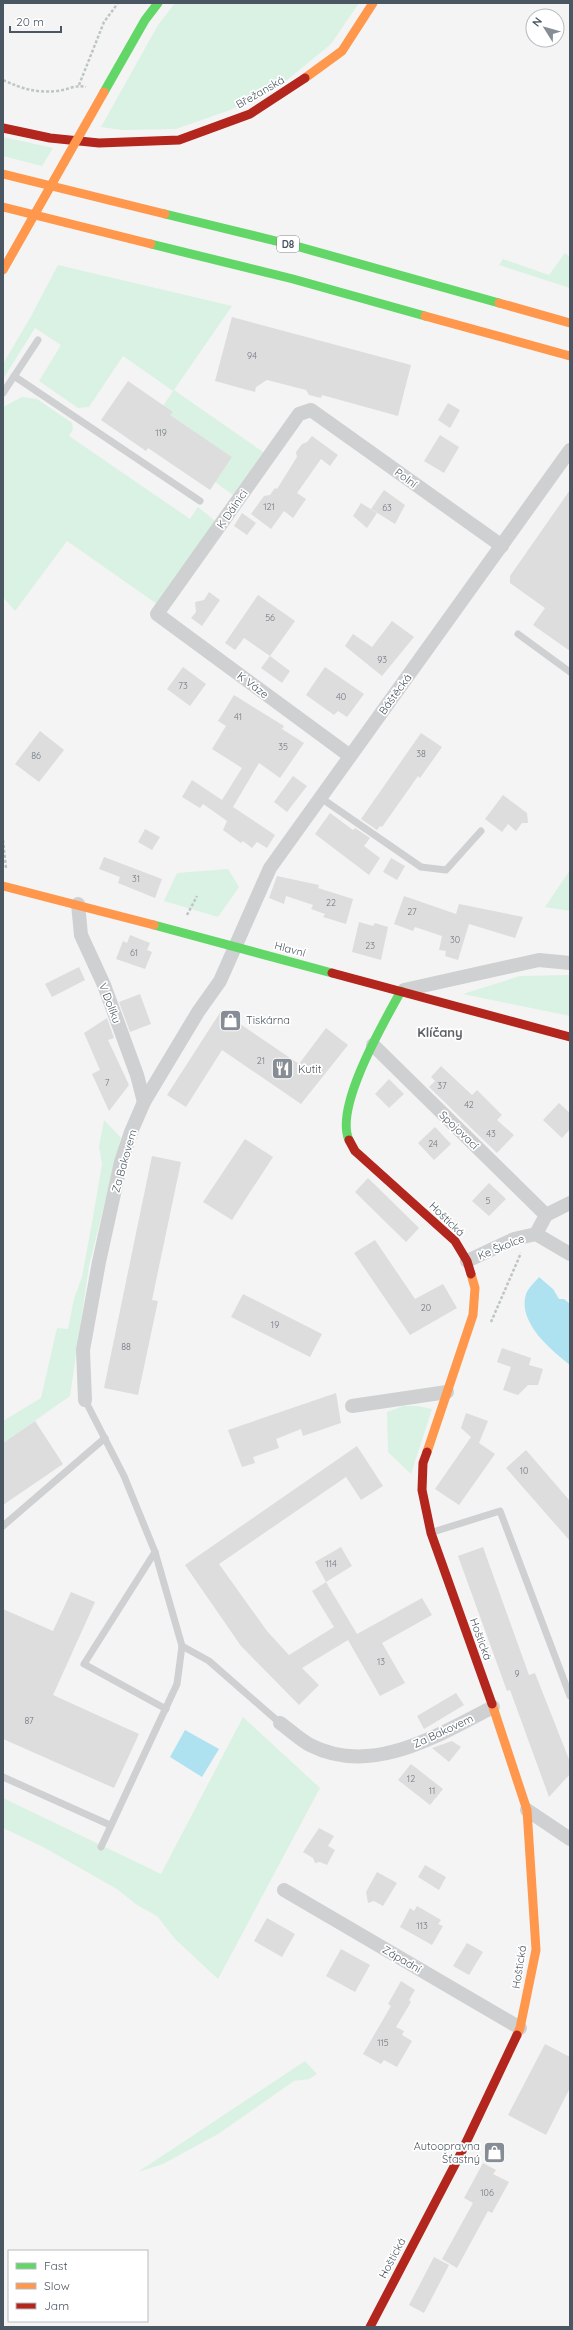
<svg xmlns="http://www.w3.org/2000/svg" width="573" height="2330" font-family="Quicksand,sans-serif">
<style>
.green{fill:#d9f2e3}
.water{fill:#aee2f0}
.building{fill:#ddddde}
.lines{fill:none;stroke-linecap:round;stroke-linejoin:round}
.path{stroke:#bcc7c4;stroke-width:2.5;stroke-dasharray:3 2;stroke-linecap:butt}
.lane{stroke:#ced0d2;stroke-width:7}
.street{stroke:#ced0d2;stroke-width:14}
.fast{stroke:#63d668;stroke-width:9}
.slow{stroke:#ff974d;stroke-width:9}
.jam{stroke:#b3261e;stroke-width:9}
.slow-bridge{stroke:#ff974d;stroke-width:9}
.labels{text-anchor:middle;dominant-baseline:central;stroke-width:3.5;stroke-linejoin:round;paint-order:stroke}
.number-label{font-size:9px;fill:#707881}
.shield{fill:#fff;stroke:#808990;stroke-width:1}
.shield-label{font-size:10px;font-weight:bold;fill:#4a5661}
.street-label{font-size:11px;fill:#4a5661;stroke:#fff}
.poi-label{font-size:11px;fill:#4a5661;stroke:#fff;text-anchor:start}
.quarter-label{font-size:13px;font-weight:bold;fill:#5f6368;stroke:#fff}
</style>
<rect width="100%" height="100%" fill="#f4f4f4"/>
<!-- green -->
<g class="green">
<path d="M175 3H359L331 44 281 85 230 110 176 129 122 130 101 127 158 25Z"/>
<path d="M3 137 53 148 42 166 3 156Z"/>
<path d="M565 253 570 257V288L499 265 503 259 549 275Z"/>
<path d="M58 265 232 306 174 390 263 452 233 495 215 482 232 457 170 415 172 412 163 406 173 391 123 356 89 407 78 408 39 381 61 345 35 328 3 379V364L30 318Z"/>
<path d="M22 397 37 399 72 423 73 429 69 436 190 519 198 507 215 521 157 604 67 541 15 611 3 597V407Z"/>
<path d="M228 869 239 887 218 917 164 901 177 873Z"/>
<path d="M570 870V911L545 907Z"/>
<path d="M570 975V1016L463 994 520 976Z"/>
<path d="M104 1120 121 1138 89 1266 70 1396 3 1443V1421L41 1398 57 1328 68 1329 74 1299 82 1277 93 1217 102 1164 99 1147Z"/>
<path d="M403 1406H417L432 1409 411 1474 388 1452 387 1412Z"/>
<path d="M243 1717 320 1788 218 1979 175 1939 157 1916 137 1905 117 1889 43 1847 3 1828V1798L161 1874Z"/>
<path d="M305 2061 317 2074 309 2079 294 2081 218 2134 163 2164 138 2172Z"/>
</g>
<!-- water -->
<g class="water">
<path d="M539 1277 553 1289 559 1299H564L570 1304V1365C551 1350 517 1322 526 1294 528 1288 536 1281 539 1277Z"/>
<path d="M185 1730 219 1749 202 1777 170 1757Z"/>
</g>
<!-- building -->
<g class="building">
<path d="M232 317 411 365 398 416 322 395 321 398 309 395 306 390 267 380 256 387 255 392 215 381Z"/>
<path d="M128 381 173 412 170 415 232 457 210 490 148 448 146 451 101 420Z"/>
<path d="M448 403 460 410 450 428 438 420Z"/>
<path d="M440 435 459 447 444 473 424 461Z"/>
<path d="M312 436 338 455 330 466 321 459 297 493 306 499 293 518 284 511 271 529 251 514 264 496 270 495 275 488 277 489 297 457 296 452 302 444 307 442Z"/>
<path d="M384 490 405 505 395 524 371 509Z"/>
<path d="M570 490V651L533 625 545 608 510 583V576Z"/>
<path d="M361 503 377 513 367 528 353 516Z"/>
<path d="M242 513 256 523 247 535 234 526Z"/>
<path d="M209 592 220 600 202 626 191 618 196 612 195 602 204 600Z"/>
<path d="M258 595 295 621 270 656 244 638 235 650 225 643Z"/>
<path d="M392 621 414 637 382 676 345 646 353 634 372 647Z"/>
<path d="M270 656 290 671 282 683 261 668Z"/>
<path d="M183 667 206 684 190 706 167 689Z"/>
<path d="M325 667 364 694 347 717 338 711 334 715 306 695Z"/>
<path d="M234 695 284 726 282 729 304 743 280 778 259 763 233 807 275 835 267 848 257 842 252 848 243 841 241 843 223 830 227 821 203 804 200 808 182 797 192 780 222 800 242 768 212 749 226 726 218 721Z"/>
<path d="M40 731 64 750 39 782 15 764Z"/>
<path d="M421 733 442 747 420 778 418 776 382 827 380 826 377 830 361 819Z"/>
<path d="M293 776 307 786 287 812 274 802Z"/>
<path d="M503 795 527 813 528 823H522L516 831 508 824 502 832 485 819Z"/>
<path d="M330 813 353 830 355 828 370 838 364 846 380 858 369 875 315 834Z"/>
<path d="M145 829 160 837 152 850 138 842Z"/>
<path d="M104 857 162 879 155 898 118 883 120 877 99 869Z"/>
<path d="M391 858 405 866 397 880 383 872Z"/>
<path d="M277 876 319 885 318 888 353 899 346 924 323 917 325 914 311 909 313 905 286 896 284 904 269 898Z"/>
<path d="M404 896 456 914 459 904 523 917 515 938 469 924 458 960 445 956 446 951 439 950 442 936 415 927 413 931 394 924Z"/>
<path d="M359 922 373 926 375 923 388 927 381 960 352 952Z"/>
<path d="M130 935 150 943 147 950 152 952 145 969 116 959 123 941 127 943Z"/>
<path d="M79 967 85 980 52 997 45 984Z"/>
<path d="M140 994 151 1024 130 1032 119 1002Z"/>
<path d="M221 1011 299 1064 326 1028 348 1045 301 1104 222 1050 186 1107 167 1095Z"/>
<path d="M107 1018 114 1038 108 1040 129 1085 109 1111 92 1074 100 1070 84 1033Z"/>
<path d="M441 1066 472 1095 477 1090 502 1115 497 1120 514 1135 497 1153 429 1087 435 1081 431 1077Z"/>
<path d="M389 1079 404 1094 389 1108 375 1094Z"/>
<path d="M559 1103 570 1113V1129L562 1138 543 1120Z"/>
<path d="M435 1127 451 1144 434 1160 418 1143Z"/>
<path d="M245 1139 273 1157 232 1220 203 1202Z"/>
<path d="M152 1156 181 1162 152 1300 158 1301 138 1395 104 1388Z"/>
<path d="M368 1178 419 1228 406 1242 355 1192Z"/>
<path d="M489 1183 506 1199 489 1216 472 1201Z"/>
<path d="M375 1240 415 1299 443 1284 457 1308 410 1335 354 1253Z"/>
<path d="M243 1294 322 1334 310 1357 231 1317Z"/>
<path d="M502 1348 531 1358 529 1365 543 1369 538 1385H528L518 1395 503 1390 511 1367 497 1362Z"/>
<path d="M336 1393 341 1423 303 1436 301 1429 276 1439 279 1448 253 1457 255 1463 242 1467 228 1430Z"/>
<path d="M466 1413 488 1421 479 1443 495 1454 459 1505 435 1489 471 1437 461 1428Z"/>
<path d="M35 1421 63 1464 3 1505V1443Z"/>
<path d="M357 1446 383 1486 361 1500 346 1477 219 1564 267 1631 289 1655 334 1627 312 1591 326 1582 357 1634 422 1598 432 1615 382 1643 405 1683 380 1696 348 1640 302 1668 319 1685 299 1705 241 1646 185 1565Z"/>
<path d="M526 1450 570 1501V1541L506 1468Z"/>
<path d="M341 1547 352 1566 326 1582 315 1562Z"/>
<path d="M483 1547 529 1675 535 1673 570 1762V1774L549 1797 510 1690 507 1691 458 1556Z"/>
<path d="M71 1592 95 1602 53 1695 139 1734 114 1788 3 1739V1609L53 1631Z"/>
<path d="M456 1693 464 1705 424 1729 417 1716Z"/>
<path d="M452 1741 461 1747 449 1762 432 1748Z"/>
<path d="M411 1764 443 1789 430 1805 398 1780Z"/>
<path d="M319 1828 334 1836 328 1846 335 1850 327 1865 320 1862 315 1863 313 1858 303 1852Z"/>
<path d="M425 1865 446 1877 439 1890 418 1877Z"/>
<path d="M377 1872 397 1883 383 1906 374 1901 368 1903 366 1892Z"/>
<path d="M417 1906 441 1920 438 1924 443 1926 432 1945 400 1927 410 1908 414 1911Z"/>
<path d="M267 1918 295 1934 282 1957 254 1941Z"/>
<path d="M467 1943 483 1952 469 1975 453 1966Z"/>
<path d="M341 1949 370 1965 355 1992 326 1976Z"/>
<path d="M401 1981 415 1990 409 2000 411 2002 396 2027 404 2031 402 2035 412 2041 397 2067 384 2060 381 2064 363 2054 391 2006 388 2004Z"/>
<path d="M545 2044 570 2057V2088L546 2135 508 2115Z"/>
<path d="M483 2163 496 2170 493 2174 509 2182 492 2213 488 2211 457 2268 442 2259 473 2203 464 2198Z"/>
<path d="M434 2257 449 2265 424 2313 409 2305Z"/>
</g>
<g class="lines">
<!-- path -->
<g class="path">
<path d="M3 80C23 89 35 93 57 91 68 90 76 84 86 87"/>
<path d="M79 85 104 22 118 3"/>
<path d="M3 840 6 868"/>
<path d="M187 915 197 896"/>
<path d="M491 1322 521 1253"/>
</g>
<!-- lane -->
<g class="lane">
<path d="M14 376 200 501"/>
<path d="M3 393 38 340"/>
<path d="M518 634 570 672"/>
<path d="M321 798 421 867 446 870 481 831"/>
<path d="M85 1400 124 1476 155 1552 182 1646 209 1661 280 1723"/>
<path d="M3 1526 105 1438"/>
<path d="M433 1532 500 1511 570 1696"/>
<path d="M155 1552 84 1664 166 1709"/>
<path d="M3 1777 110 1825"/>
<path d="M101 1847 177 1684 182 1646"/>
</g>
<!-- street -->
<g class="street">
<path d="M350 756 157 614 299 414 311 410 502 546"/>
<path d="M78 904 81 935 104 985 137 1075 144 1102"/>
<path d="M404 990 539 960 570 963"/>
<path d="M373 1045 546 1215"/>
<path d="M536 1234 570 1254"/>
<path d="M467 1261 514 1239 536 1234 546 1215 570 1203"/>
<path d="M85 1400 83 1350 99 1262 121 1162 131 1132 144 1102 198 1012 220 981 270 868 570 450"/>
<path d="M352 1406 447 1392"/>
<path d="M280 1723C290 1730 299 1739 310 1745 372 1777 438 1735 493 1707"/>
<path d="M527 1810 570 1839"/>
<path d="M284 1890 520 2028"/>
</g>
<!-- fast -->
<g class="fast">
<path d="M104 92 145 20 158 3"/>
<path d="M165 214 296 246 499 303"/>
<path d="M151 244 293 279 425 316"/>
<path d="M154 925 332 973"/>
<path d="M349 1140C334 1107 384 1022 401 991"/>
</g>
<!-- slow -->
<g class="slow">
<path d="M305 78 342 51 373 3"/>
<path d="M3 174 165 214"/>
<path d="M3 207 151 244"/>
<path d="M499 303 570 323"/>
<path d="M425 316 570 356"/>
<path d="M3 886 154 925"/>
<path d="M427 1452 473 1315 475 1288 471 1274"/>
<path d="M492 1704 527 1810 536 1950 520 2028 517 2035"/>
</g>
<!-- jam -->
<g class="jam">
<path d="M3 128 50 138 99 143 179 140 250 114 305 78"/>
<path d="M332 973 570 1037"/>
<path d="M349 1140 355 1151 455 1241 467 1261 471 1274"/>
<path d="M427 1452 423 1463 422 1490 431 1533 492 1704"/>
<path d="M370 2327 461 2153 517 2035"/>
</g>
<!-- slow-bridge -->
<path class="slow-bridge" d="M3 270 104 92"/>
</g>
<!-- icons -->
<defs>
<symbol id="shop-square" viewBox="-11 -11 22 22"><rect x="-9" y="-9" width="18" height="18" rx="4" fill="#868d94" stroke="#fff"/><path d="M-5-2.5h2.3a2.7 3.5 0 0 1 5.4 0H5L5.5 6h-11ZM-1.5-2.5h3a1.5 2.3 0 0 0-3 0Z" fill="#fff"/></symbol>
<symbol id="restaurant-square" viewBox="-11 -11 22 22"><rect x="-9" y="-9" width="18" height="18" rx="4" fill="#868d94" stroke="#fff"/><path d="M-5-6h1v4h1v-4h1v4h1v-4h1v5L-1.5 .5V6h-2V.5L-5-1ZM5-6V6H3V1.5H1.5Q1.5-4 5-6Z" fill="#fff"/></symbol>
</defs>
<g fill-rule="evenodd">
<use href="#shop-square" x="218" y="1008" width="25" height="25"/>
<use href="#restaurant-square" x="270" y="1056" width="25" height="25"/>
<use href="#shop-square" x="482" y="2140" width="25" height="25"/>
</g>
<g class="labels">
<!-- number labels -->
<g class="number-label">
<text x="252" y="355">94</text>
<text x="161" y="432">119</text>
<text x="269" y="506">121</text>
<text x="387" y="507">63</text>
<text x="270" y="617">56</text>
<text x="382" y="659">93</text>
<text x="183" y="685">73</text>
<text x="341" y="696">40</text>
<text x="238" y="716">41</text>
<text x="283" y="746">35</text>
<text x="421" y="753">38</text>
<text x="36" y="755">86</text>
<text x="136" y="878">31</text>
<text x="331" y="902">22</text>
<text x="412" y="911">27</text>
<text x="455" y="939">30</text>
<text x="370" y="945">23</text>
<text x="134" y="952">61</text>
<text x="261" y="1060">21</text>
<text x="107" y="1082">7</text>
<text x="442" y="1085">37</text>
<text x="469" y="1104">42</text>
<text x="491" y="1133">43</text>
<text x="433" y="1143">24</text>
<text x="488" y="1200">5</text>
<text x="426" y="1307">20</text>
<text x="275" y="1324">19</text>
<text x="126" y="1346">88</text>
<text x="524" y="1470">10</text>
<text x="331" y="1563">114</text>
<text x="381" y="1661">13</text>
<text x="517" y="1673">9</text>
<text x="29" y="1720">87</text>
<text x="411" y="1778">12</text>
<text x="432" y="1790">11</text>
<text x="422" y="1925">113</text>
<text x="383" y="2042">115</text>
<text x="487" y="2192">106</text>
</g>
<!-- shield labels -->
<rect class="shield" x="277" y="236" width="22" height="16" rx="3"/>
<g class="shield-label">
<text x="288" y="244">D8</text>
</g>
<!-- street labels -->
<g class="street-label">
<text transform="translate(260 92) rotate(-30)">Břežanská</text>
<text transform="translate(406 478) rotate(36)">Polní</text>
<text transform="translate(232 509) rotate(-55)">K Dálnici</text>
<text transform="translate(253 685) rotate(37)">K Váze</text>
<text transform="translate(395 694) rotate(-54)">Báštěcká</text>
<text transform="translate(290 949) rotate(15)">Hlavní</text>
<text transform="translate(110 1003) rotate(69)">V Dolíku</text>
<text transform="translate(459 1130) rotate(44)">Spojovací</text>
<text transform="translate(124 1161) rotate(-74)">Za Bakovem</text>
<text transform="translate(447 1219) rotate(44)">Hoštická</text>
<text transform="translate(501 1247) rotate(-22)">Ke Školce</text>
<text transform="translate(481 1639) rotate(70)">Hoštická</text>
<text transform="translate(443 1731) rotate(-25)">Za Bakovem</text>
<text transform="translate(402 1959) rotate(30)">Západní</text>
<text transform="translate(519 1967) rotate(-81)">Hoštická</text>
<text transform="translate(392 2258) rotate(-62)">Hoštická</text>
</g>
<!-- poi labels -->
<g class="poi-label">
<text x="246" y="1020">Tiskárna</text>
<text x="298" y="1069">Kutit</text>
<text x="480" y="2146" text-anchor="end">Autoopravna<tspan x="480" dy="13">Šťastný</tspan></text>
</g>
<!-- quarter labels -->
<g class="quarter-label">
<text x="440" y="1032">Klíčany</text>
</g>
</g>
<!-- border -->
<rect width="573" height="2330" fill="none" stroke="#4a5661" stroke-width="8"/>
<!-- legend -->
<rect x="8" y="2250" width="140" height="72" fill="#ffffff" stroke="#b7bbc0"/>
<rect x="16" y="2263" width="20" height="6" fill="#63d668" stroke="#b7bbc0"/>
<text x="44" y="2270" font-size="12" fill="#4a5661">Fast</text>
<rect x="16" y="2283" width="20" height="6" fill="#ff974d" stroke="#b7bbc0"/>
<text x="44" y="2290" font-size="12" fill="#4a5661">Slow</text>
<rect x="16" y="2303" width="20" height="6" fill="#b3261e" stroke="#b7bbc0"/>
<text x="44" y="2310" font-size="12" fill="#4a5661">Jam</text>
<!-- north arrow -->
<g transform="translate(545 28) rotate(307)"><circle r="19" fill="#ffffff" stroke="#b7bbc0"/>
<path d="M0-3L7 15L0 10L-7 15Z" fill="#868d94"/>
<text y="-6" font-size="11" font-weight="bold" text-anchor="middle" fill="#4a5661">N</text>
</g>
<!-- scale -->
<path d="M10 26v6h51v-6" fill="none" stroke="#4a5661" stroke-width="2"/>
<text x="16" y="26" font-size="12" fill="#4a5661" stroke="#ffffff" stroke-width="3" paint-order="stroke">20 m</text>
</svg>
